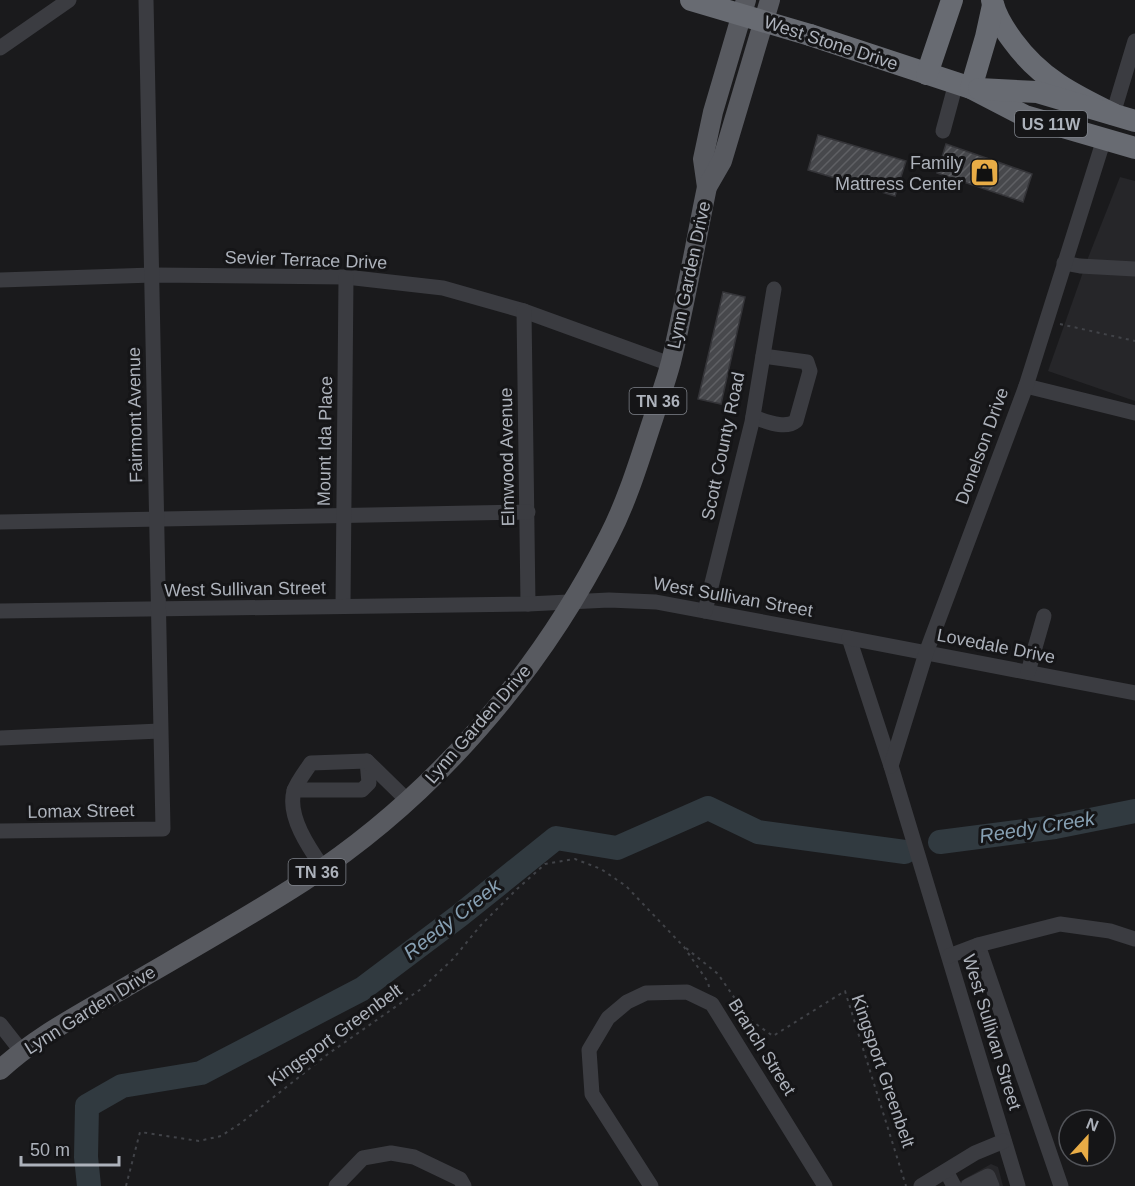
<svg xmlns="http://www.w3.org/2000/svg" width="1135" height="1186" font-family="Helvetica,sans-serif">
<style>
.built{fill:#262629}
.lines{fill:none;stroke-linecap:round;stroke-linejoin:round}
.river{stroke:#313a40;stroke-width:24}
.building{fill:url(#building-hatch);stroke:#343438;stroke-width:1.5}
.path{stroke:#414348;stroke-width:2;stroke-dasharray:3 4.5;stroke-linecap:butt}
.minor{stroke:#3b3c41;stroke-width:15}
.major{stroke:#585a60;stroke-width:20}
.highway{stroke:#686b72;stroke-width:22}
.highway-bridge{stroke:#686b72;stroke-width:22}
.labels{text-anchor:middle;dominant-baseline:central;stroke-width:6;stroke-linejoin:round;paint-order:stroke}
.shield{fill:#151517;stroke:#7f838a;stroke-width:1.5}
.shield-label{font-size:16px;font-weight:bold;fill:#adb2bb}
.street-label{font-size:18px;fill:#adb2bb;stroke:#151517}
.poi-label{font-size:18px;fill:#adb2bb;stroke:#151517;text-anchor:end}
.water-label{font-size:20px;font-style:italic;fill:#87a0b3;stroke:#151517}
</style>
<defs>
<pattern id="building-hatch" width="6" height="6" patternUnits="userSpaceOnUse" patternTransform="scale(1.5)"><rect width="6" height="6" fill="#47484c"/><path d="M-1 1l2-2M0 6l6-6M5 7l2-2" fill="none" stroke="#5f6064"/></pattern>
</defs>
<rect width="100%" height="100%" fill="#1a1a1c"/>
<!-- built -->
<g class="built">
<path d="M1120 177 1135 181V401L1048 371 1088 258Z"/>
<path d="M991 1164 998 1167 1003 1186H952Z"/>
</g>
<g class="lines">
<!-- river -->
<g class="river">
<path d="M940 842 1055 827 1135 811"/>
<path d="M89 1186 86 1157 87 1106 122 1086 201 1073 362 989 459 916 556 838 617 848 708 808 758 832 905 852"/>
</g>
</g>
<!-- building -->
<g class="building">
<path d="M818 135 906 161 895 196 808 170Z"/>
<path d="M946 144 1032 174 1023 202 937 173Z"/>
<path d="M723 292 745 297 721 404 698 399Z"/>
</g>
<g class="lines">
<!-- path -->
<g class="path">
<path d="M1060 324 1135 341"/>
<path d="M686 948 718 974 749 1019 773 1036 845 991 906 1186"/>
<path d="M126 1186 140 1132 199 1141 221 1136 241 1123 328 1054 421 989 453 959 481 925 517 889 545 864 575 859 601 869 626 886 684 947 708 982 709 987"/>
</g>
<!-- minor -->
<g class="minor">
<path d="M0 48 69 0"/>
<path d="M1113 114 1135 41"/>
<path d="M943 131 956 83"/>
<path d="M1064 263 1080 266 1135 269"/>
<path d="M0 280 153 275 346 277 443 288 524 311 670 364"/>
<path d="M524 311 528 604"/>
<path d="M1026 386 1135 413"/>
<path d="M753 417C766 421 785 430 796 421L810 371 807 362 763 356"/>
<path d="M0 522 528 512"/>
<path d="M343 606 346 277"/>
<path d="M0 611 528 604 609 600 656 602 849 638 891 766 1018 1186"/>
<path d="M705 611 752 422 774 289"/>
<path d="M849 638 1135 693"/>
<path d="M1028 672 1044 616"/>
<path d="M0 738 160 731"/>
<path d="M891 766 926 653 1026 386 1104 139"/>
<path d="M294 790H362L369 783 367 761"/>
<path d="M0 831 163 829 146 0"/>
<path d="M323 868C309 848 287 816 294 791 297 782 305 772 311 763L367 761 408 801"/>
<path d="M978 945 1061 1186"/>
<path d="M949 956 978 945 1060 924 1110 931 1135 939"/>
<path d="M0 1024 22 1052"/>
<path d="M946 1171 954 1186"/>
<path d="M336 1186 363 1158 391 1153 414 1157 460 1179 464 1186"/>
<path d="M651 1186 592 1094 589 1050 608 1018 627 1002 646 993 687 992 712 1004 825 1186"/>
<path d="M921 1186 975 1153 1004 1141"/>
<path d="M968 1186 988 1176 992 1186"/>
</g>
<!-- major -->
<g class="major">
<path d="M707 187 703 159 713 112 746 0"/>
<path d="M0 1070C33 1039 75 1017 114 994 177 957 242 921 304 881 433 797 539 674 609 536 628 499 640 458 653 419 659 400 666 381 671 362 685 304 695 245 707 187L722 161 770 0"/>
</g>
<!-- highway -->
<g class="highway">
<path d="M992 0C995 15 1004 29 1013 41 1040 78 1072 94 1113 114"/>
<path d="M810 35 971 88 1025 116 1135 148"/>
<path d="M927 74 952 0"/>
<path d="M971 88 986 37 993 5"/>
<path d="M979 89 1037 92 1135 121"/>
</g>
<!-- highway-bridge -->
<path class="highway-bridge" d="M691 0 810 35"/>
</g>
<!-- icons -->
<defs>
<symbol id="shop-square" viewBox="-11 -11 22 22"><rect x="-9" y="-9" width="18" height="18" rx="4" fill="#e8ac46" stroke="#151517"/><path d="M-5-2.5h2.3a2.7 3.5 0 0 1 5.4 0H5L5.5 6h-11ZM-1.5-2.5h3a1.5 2.3 0 0 0-3 0Z" fill="#111"/></symbol>
</defs>
<g fill-rule="evenodd">
<use href="#shop-square" x="968" y="156" width="33" height="33"/>
</g>
<g class="labels">
<!-- shield labels -->
<g class="shield">
<rect x="1015" y="111" width="72" height="26" rx="4.5"/>
<rect x="629.5" y="388" width="57" height="26" rx="4.5"/>
<rect x="288.5" y="859" width="57" height="26" rx="4.5"/>
</g>
<g class="shield-label">
<text x="1051" y="124">US 11W</text>
<text x="658" y="401">TN 36</text>
<text x="317" y="872">TN 36</text>
</g>
<!-- street labels -->
<g class="street-label">
<text transform="translate(831 43) rotate(18)">West Stone Drive</text>
<text transform="translate(306 260) rotate(2)">Sevier Terrace Drive</text>
<text transform="translate(689 275) rotate(-78)">Lynn Garden Drive</text>
<text transform="translate(135 415) rotate(-91)">Fairmont Avenue</text>
<text transform="translate(325 441) rotate(-89)">Mount Ida Place</text>
<text transform="translate(723 446) rotate(-78)">Scott County Road</text>
<text transform="translate(982 446) rotate(-70)">Donelson Drive</text>
<text transform="translate(507 457) rotate(-91)">Elmwood Avenue</text>
<text transform="translate(245 589) rotate(-1)">West Sullivan Street</text>
<text transform="translate(733 597) rotate(10)">West Sullivan Street</text>
<text transform="translate(996 646) rotate(11)">Lovedale Drive</text>
<text transform="translate(478 724) rotate(-49)">Lynn Garden Drive</text>
<text transform="translate(81 811) rotate(-1)">Lomax Street</text>
<text transform="translate(90 1010) rotate(-32)">Lynn Garden Drive</text>
<text transform="translate(992 1032) rotate(73)">West Sullivan Street</text>
<text transform="translate(335 1035) rotate(-36)">Kingsport Greenbelt</text>
<text transform="translate(762 1047) rotate(58)">Branch Street</text>
<text transform="translate(883 1071) rotate(71)">Kingsport Greenbelt</text>
</g>
<!-- poi labels -->
<g class="poi-label">
<text x="963" y="163">Family<tspan x="963" dy="21">Mattress Center</tspan></text>
</g>
<!-- water labels -->
<g class="water-label">
<text transform="translate(1037 827) rotate(-9)">Reedy Creek</text>
<text transform="translate(452 919) rotate(-38)">Reedy Creek</text>
</g>
</g>
<!-- north arrow -->
<g transform="translate(1087 1138) rotate(22)"><circle r="28" fill="#151517" stroke="#525459" stroke-width="1.5"/>
<path d="M0-4.5L10 22L0 15L-10 22Z" fill="#e8ac46"/>
<text y="-9" font-size="16" font-weight="bold" text-anchor="middle" fill="#adb2bb">N</text>
</g>
<!-- scale -->
<path d="M21 1156v9h98v-9" fill="none" stroke="#adb2bb" stroke-width="3"/>
<text x="30" y="1156" font-size="18" fill="#adb2bb" stroke="#151517" stroke-width="4.5" paint-order="stroke">50 m</text>
</svg>
